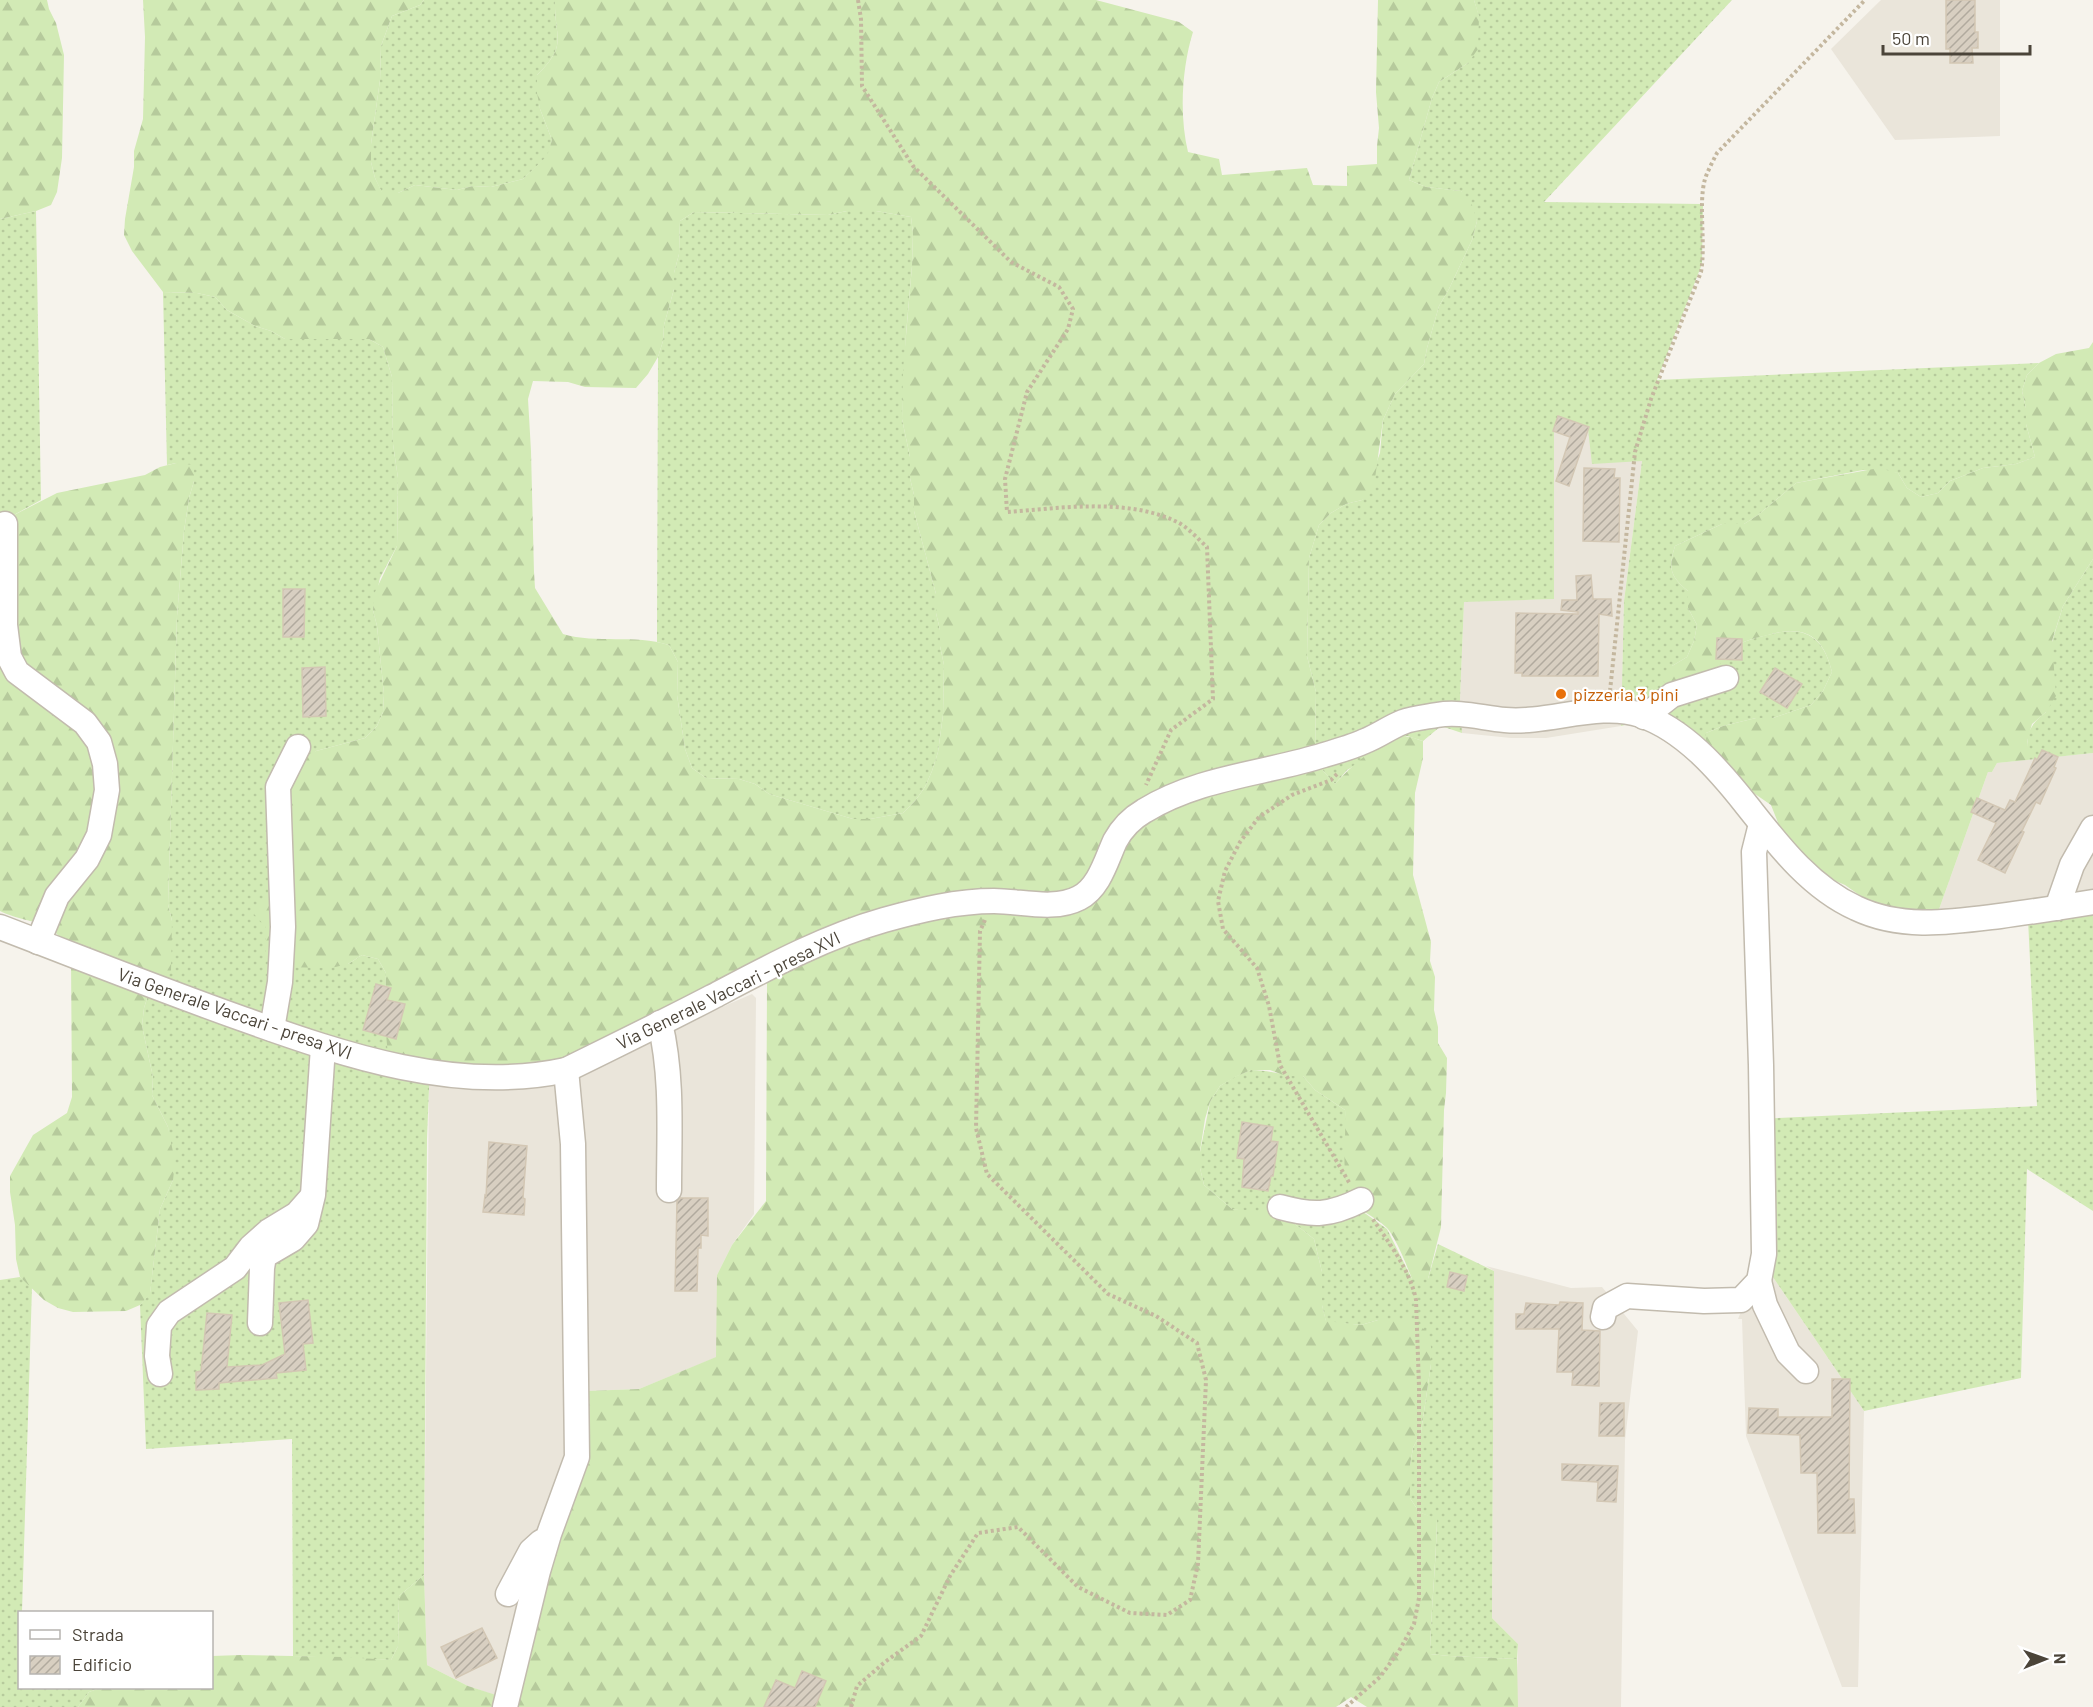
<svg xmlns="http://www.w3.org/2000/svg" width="2093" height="1707" font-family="Barlow,sans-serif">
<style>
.residential{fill:#eae5da}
.grass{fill:url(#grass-dots)}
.forest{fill:url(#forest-firs);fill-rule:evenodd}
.building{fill:url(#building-hatch);stroke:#d3c7b4;stroke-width:1.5}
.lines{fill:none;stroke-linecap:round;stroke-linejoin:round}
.minor-casing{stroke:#c2bbae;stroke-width:27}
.path{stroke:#c4b79f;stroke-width:4;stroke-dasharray:3 3;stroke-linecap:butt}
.minor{stroke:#fff;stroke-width:24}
.food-dot{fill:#e8710a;stroke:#fff;stroke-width:2}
.labels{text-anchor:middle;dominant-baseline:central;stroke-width:4.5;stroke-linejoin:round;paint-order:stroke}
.food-label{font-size:18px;fill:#c56008;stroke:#fff;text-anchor:start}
.street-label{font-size:18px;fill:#4b4439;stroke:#fff}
</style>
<defs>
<pattern id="grass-dots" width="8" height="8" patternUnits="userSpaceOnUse" patternTransform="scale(1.5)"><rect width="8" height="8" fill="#d2eab5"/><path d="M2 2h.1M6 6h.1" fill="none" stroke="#b6ca9c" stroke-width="1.8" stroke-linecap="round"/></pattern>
<pattern id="forest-firs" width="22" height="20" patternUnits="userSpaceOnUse" patternTransform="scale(1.5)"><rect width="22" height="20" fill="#d2eab5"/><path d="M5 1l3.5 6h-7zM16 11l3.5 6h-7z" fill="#b6ca9c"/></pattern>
<pattern id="building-hatch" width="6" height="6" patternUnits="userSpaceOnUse" patternTransform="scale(1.5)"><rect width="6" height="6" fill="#d8cfc1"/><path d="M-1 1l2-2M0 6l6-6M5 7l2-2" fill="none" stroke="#b1aa9e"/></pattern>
</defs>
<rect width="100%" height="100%" fill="#f6f3ec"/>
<!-- residential -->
<g class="residential">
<path d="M1881 0H2000V136L1895 140 1831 49Z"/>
<path d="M1588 429 1642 461 1624 601 1621 726 1546 738H1511L1462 733 1460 699 1464 601 1554 599 1553 432Z"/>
<path d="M2093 753V896L1937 915 1988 772H1992L1997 763Z"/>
<path d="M752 994 756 998 754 1214 732 1245 717 1275V1357L639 1389 585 1391 587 1468 553 1549 515 1702 468 1686 427 1665 424 1575 429 1083 667 1031Z"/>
<path d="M1762 1261 1864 1411 1858 1687H1842L1746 1436 1742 1319H1738Z"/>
<path d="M1486 1266 1571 1288 1602 1287 1638 1331 1625 1440 1621 1707H1518L1516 1703 1518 1644 1492 1618 1494 1271Z"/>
</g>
<!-- grass -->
<g class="grass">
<path d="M424 0H555C554 38 569 44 537 75L540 109 552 140 548 156 523 179 491 187 473 186 457 190 415 185 398 193H382L375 178 371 162V144L380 80 381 46 392 16 420 5Z"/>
<path d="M1474 0H1732L1544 202 1703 204 1702 264 1657 380 2039 363 2027 375 2022 391 2026 408V424L2035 457 2016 464 1983 468 1950 481 1938 493 1921 497 1907 488 1898 473 1863 470 1796 483 1758 515 1744 524H1722L1675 546C1668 569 1670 576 1688 591V608L1697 625 1694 641 1687 657 1672 666 1710 679C1716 669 1722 656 1732 649 1742 641 1755 638 1767 635 1804 625 1823 635 1832 672L1823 691 1811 705 1773 718H1756L1723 726 1706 733V750L1646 720 1621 726 1624 601 1642 461 1592 464 1588 429 1554 432V599L1464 602 1460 699 1462 733 1441 726 1423 741 1407 736 1347 770 1335 784 1324 772 1315 758 1316 692 1307 656 1309 558 1319 525 1331 513 1346 504 1362 500 1380 453 1383 420 1395 394 1424 364 1427 348 1439 306 1449 289 1472 240 1477 221 1461 191 1426 187 1409 180 1432 98 1439 82 1468 63 1479 17Z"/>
<path d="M36 211 41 500 12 516H0V219Z"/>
<path d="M847 211H876L911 217 913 233 912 266 906 334 902 419 910 457V478L914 495V511L936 594V613L940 630V646L944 665 943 715 938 752 932 771 925 787 915 801 903 813 870 819H853L769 794 755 784 739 779 706 778 692 768 685 749 677 695 678 662 669 645 657 642 658 357 663 341 664 325 674 289V273L679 254 680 221 694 212 828 215Z"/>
<path d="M163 292 197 293 215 297 227 310 255 326 271 331 285 339H369L383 347 392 377 393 444 398 478 397 546 380 578 373 610 377 626 384 694 383 712 377 726 365 738 316 751 273 829 278 843 266 927V959L348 964 362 955 378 959 386 973 385 1022 430 1063 427 1139 424 1575 399 1596 398 1646 391 1660 293 1656 292 1439 146 1449 140 1305 150 1293 160 1209 173 1180 168 1127 152 1095 153 1077 142 1026 144 1008 172 921 168 904 177 616 184 531 189 498 194 481 176 463 167 465Z"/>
<path d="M2093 559V753L2027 760C2027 735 2026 728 2046 712L2052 642 2063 606Z"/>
<path d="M2093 910V1211L2027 1169 2021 1378 1864 1411 1762 1261 1756 1119 2037 1106 2028 919Z"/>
<path d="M1251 1070C1269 1070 1285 1076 1303 1076L1315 1090 1345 1110 1359 1209 1387 1229 1412 1279H1428L1438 1244 1494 1271 1492 1618 1518 1644 1517 1659 1449 1656 1430 1654C1431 1609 1436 1565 1437 1520L1419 1512 1410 1498V1465L1413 1448 1421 1432 1431 1364V1347L1378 1320 1361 1325 1326 1322 1322 1305V1272L1314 1239 1286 1217 1232 1209 1204 1185 1200 1168V1152L1210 1102 1220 1086 1234 1077Z"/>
<path d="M20 1277 32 1287 22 1612H20V1688H100L89 1692 78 1707H0V1280Z"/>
</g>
<!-- forest -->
<g class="forest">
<path d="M0 0H47L49 9 56 23 64 55 62 158 57 192 51 205 36 211 0 219Z"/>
<path d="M143 0H424L420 5 392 16 381 46 380 80 371 144V162L375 178 382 192 398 193 415 185 457 190 473 186 491 187 523 179 547 156 552 140 540 109 537 93V75C569 44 554 38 555 0H1096L1179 22 1193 32C1182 67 1179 115 1188 152L1219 159 1222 175 1307 168 1313 185 1347 186V166L1377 164V146L1379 128 1376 92 1378 0H1474L1479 16 1478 49 1468 63 1439 82 1432 98 1409 180 1426 187 1461 191 1472 205 1477 221 1472 240 1449 289 1439 306 1427 348 1424 364 1395 394 1383 420 1374 486 1362 500 1346 504 1331 513 1319 525 1309 558 1307 656 1316 692 1315 758 1324 772 1335 784C1350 767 1381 739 1405 737 1411 736 1418 740 1423 741V758L1415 793 1413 875 1431 942 1430 961 1435 977 1434 1010 1438 1027V1043L1447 1058 1446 1093 1444 1110 1441 1227 1428 1279H1412C1407 1266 1396 1238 1387 1228 1374 1215 1357 1212 1350 1194 1340 1170 1347 1136 1345 1110L1315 1090 1303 1076H1286L1270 1070H1251L1235 1077 1220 1086 1210 1102 1205 1119 1200 1151V1168L1204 1185 1232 1209 1270 1212 1286 1217 1314 1239 1322 1272V1305L1326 1321 1361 1325 1378 1320 1411 1321 1427 1331 1431 1347V1364L1421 1432 1413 1448 1410 1465V1498L1419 1512 1437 1519C1436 1564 1431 1609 1430 1654L1449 1656 1517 1659 1518 1707H1367L1351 1697 1336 1707H78L89 1692 100 1688H212V1656L241 1655 343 1657 391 1660 398 1646 399 1596 424 1575 427 1665 468 1686 515 1701 553 1549 587 1468 585 1391 639 1389 716 1357 717 1275 732 1245 766 1201 767 984 762 963 558 1067 495 1072 388 1056 385 1022 386 973 378 959 362 955 348 964 331 968 280 967 266 959V927L254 914 263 901 279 893 272 829 265 814 277 804 297 765 316 751 365 738 377 726 383 712 384 694 377 626 373 610 374 594 397 546 398 478 393 444 392 377 383 347 369 339H285L271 331 255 326 227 310 215 297 197 293 163 292 132 251 124 235 125 219 134 167V151L143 119 145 37ZM847 211H876L911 217 913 233 912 266 903 370 902 419 910 457V478L914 495V511L936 594V613L940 630V646L944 665 943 715 938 752 932 771 925 787 915 801 903 813 870 819H853L769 794 755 784 739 779 706 778 692 768 685 749 677 695 678 662 669 645C634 634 597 644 563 634L535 588 534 572 531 451 528 399 533 381 568 382 585 387 636 388 648 374 658 357 663 341 664 325 674 289V273L679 254 680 221 694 212 828 215Z"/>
<path d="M2093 342V559L2063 606 2052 641 2056 696 2046 712 2032 724 2027 742V760L1997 763 1992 772H1988L1937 915 1872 904 1845 885 1826 877 1786 843 1771 805 1729 776 1706 750V733L1723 726 1756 718H1773L1811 705 1823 691 1832 672C1823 635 1805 625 1768 635 1755 638 1743 641 1733 648 1722 656 1719 669 1711 678 1704 685 1686 689 1676 692L1662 680 1672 666 1687 657 1694 641 1697 625 1688 608V591C1670 576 1668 569 1675 546L1722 524H1744L1758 515 1796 483 1879 468 1898 473 1907 488 1921 497 1938 493 1950 481 1983 468 2016 464 2035 457 2026 424V408L2022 391 2027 375 2039 363 2056 354 2089 348Z"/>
<path d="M176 463 194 465V481L189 498 184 531 177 616 168 904 172 921 171 971 153 979 144 1008 142 1026 153 1077 152 1095 168 1127 175 1162 173 1180 160 1209 150 1294 140 1305 126 1311 73 1312 58 1308 44 1300 20 1277 16 1259 15 1225 10 1192V1176L33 1135 67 1113 72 1097 71 957C54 915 33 927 0 911V516H12L57 493 145 475 160 467Z"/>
</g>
<!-- building -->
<g class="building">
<path d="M1946 0H1975V32H1978V48H1972L1973 63H1950V49H1946Z"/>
<path d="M1558 416 1589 427 1569 486 1556 481 1570 437 1553 431Z"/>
<path d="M1584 468 1615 469 1614 478H1620L1619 542 1583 541Z"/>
<path d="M1591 575 1593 599H1611L1612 616 1599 614 1598 676H1522V673H1515L1516 613 1578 614V612L1561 610 1562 600H1577L1576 576Z"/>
<path d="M283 589H305L304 637H283Z"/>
<path d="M1717 638 1742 639V660L1716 659Z"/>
<path d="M325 667 326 716 303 717 302 668Z"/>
<path d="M1775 668 1802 684 1787 708 1760 692Z"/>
<path d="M2042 750 2058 757 2054 767 2056 768 2040 804 2036 802 2022 831 2024 832 2005 873 1978 860 1996 823 1971 812 1977 798 2005 810 2010 800 2015 802 2035 758 2037 760Z"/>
<path d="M376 984 391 988 387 1000 405 1004 396 1039 363 1030Z"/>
<path d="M1242 1122 1273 1127 1271 1141 1278 1142 1273 1176H1271L1268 1191 1242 1187 1244 1159 1237 1158Z"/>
<path d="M489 1142 527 1146 523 1198 525 1199 524 1215 483 1212 485 1195 486 1196Z"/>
<path d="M680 1198H708V1236L701 1235V1248H698L697 1291H675L677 1201Z"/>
<path d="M1450 1272 1467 1276 1464 1291 1447 1287Z"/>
<path d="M308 1300 313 1343 303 1344 306 1370 276 1373 277 1378 219 1383V1389L196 1390V1372L201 1371 207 1313 232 1315 227 1367 262 1365 285 1354 279 1303Z"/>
<path d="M1560 1302 1583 1303 1582 1330 1600 1331 1599 1386 1572 1385 1573 1372H1557L1559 1329H1516V1314H1524L1526 1303 1559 1305Z"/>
<path d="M1832 1379H1850L1849 1499H1854L1855 1533H1818L1817 1473H1801L1800 1435 1748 1433 1749 1408 1778 1409V1417H1832Z"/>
<path d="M1600 1403H1624V1436H1599Z"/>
<path d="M1562 1464 1618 1466 1616 1502 1597 1501 1598 1482 1562 1480Z"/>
<path d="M482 1628 497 1658 456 1678 441 1647Z"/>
<path d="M802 1671 826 1681 815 1707H764L776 1680 795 1688Z"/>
</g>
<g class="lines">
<defs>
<g id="minor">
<path d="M5 524V625L9 657 17 672 85 723 99 742 105 764 107 790 99 835 87 859 57 896 38 942"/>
<path d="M1644 717 1672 695 1726 678"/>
<path d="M2057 908 2072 865 2093 828"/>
<path d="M0 927C81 958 161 990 243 1019 344 1055 457 1094 566 1070 615 1046 664 1022 712 997 767 968 824 937 884 920 920 910 957 901 994 901 1021 901 1054 911 1079 898 1099 888 1106 861 1115 841 1122 828 1132 818 1144 811 1199 777 1264 774 1324 755 1338 751 1352 747 1365 741 1378 736 1390 727 1403 722 1413 718 1426 717 1437 715 1460 711 1482 718 1505 720 1549 724 1599 701 1641 715 1684 730 1718 769 1745 803 1776 842 1809 887 1856 908 1902 930 1951 922 2000 916 2031 912 2062 907 2093 902"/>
<path d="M660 1023C673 1077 669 1135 669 1190"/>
<path d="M272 1029 280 982 283 927 278 787 298 747"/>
<path d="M1280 1207C1313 1216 1329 1216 1361 1200"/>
<path d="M1759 1281 1765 1305 1788 1353 1806 1371"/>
<path d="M1603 1317 1605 1308 1627 1296 1704 1301 1741 1300 1759 1281 1764 1254 1761 1065 1754 852 1761 824"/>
<path d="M260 1323 262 1268 264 1256 293 1239 306 1224 313 1195 323 1047"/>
<path d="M160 1374 157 1356 159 1326 169 1312 235 1268 251 1247 269 1231 297 1214 312 1197"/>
<path d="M508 1594 531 1551 541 1542"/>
<path d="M505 1707 538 1571 549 1534 577 1457 573 1144 566 1070"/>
</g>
</defs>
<!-- minor casing -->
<use href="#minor" class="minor-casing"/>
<!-- path -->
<g class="path">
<path d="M858 0 861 19 862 86 913 166 1011 262 1059 287 1073 309 1068 329 1027 392 1005 479 1007 512C1060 508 1126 498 1175 521 1187 526 1198 539 1207 547L1213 699 1171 730 1146 785"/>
<path d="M1610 691 1635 452 1651 399 1701 272C1706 243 1698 204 1705 179 1708 170 1713 161 1717 153L1865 0"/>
<path d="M1337 774 1331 780 1292 795 1259 817 1240 842 1225 871 1218 901 1223 929 1257 968 1269 1006 1280 1065 1350 1184"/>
<path d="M851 1707 857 1686 885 1662 921 1636 950 1576 978 1533 1018 1527 1078 1587 1130 1613 1167 1615 1190 1600 1198 1564 1206 1380 1197 1343 1156 1316 1108 1294 987 1174 976 1128 980 931 985 920"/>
<path d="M1346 1707 1380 1677 1399 1651 1414 1624 1419 1598V1386L1416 1300C1411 1272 1388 1241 1372 1218"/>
</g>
<!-- minor -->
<use href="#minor" class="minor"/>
</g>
<!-- markers -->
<circle class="food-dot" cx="1561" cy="694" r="6"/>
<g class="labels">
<!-- food labels -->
<g class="food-label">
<text x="1573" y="694">pizzeria 3 pini</text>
</g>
<!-- street labels -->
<g class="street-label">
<text transform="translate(728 990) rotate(-26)">Via Generale Vaccari - presa XVI</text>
<text transform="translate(235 1013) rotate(19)">Via Generale Vaccari - presa XVI</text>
</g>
</g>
<!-- legend -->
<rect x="18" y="1611" width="195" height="78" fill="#ffffff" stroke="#b7b4b0" stroke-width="1.5"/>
<rect x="30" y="1630" width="30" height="9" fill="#ffffff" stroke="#b7b4b0" stroke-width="1.5"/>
<text x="72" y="1641" font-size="18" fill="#4b4439">Strada</text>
<rect x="30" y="1656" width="30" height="18" fill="url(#building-hatch)" stroke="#b7b4b0" stroke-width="1.5"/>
<text x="72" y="1671" font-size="18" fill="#4b4439">Edificio</text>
<!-- north arrow -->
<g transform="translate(2045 1659) rotate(89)" stroke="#ffffff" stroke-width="4.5" paint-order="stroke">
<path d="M0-4.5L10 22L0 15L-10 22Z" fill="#4b4439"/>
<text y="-9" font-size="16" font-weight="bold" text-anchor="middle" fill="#4b4439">N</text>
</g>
<!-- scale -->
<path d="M1883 45v9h147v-9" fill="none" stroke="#4b4439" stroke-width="3"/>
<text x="1892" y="45" font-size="18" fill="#4b4439" stroke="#ffffff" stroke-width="4.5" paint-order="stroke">50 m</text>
</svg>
